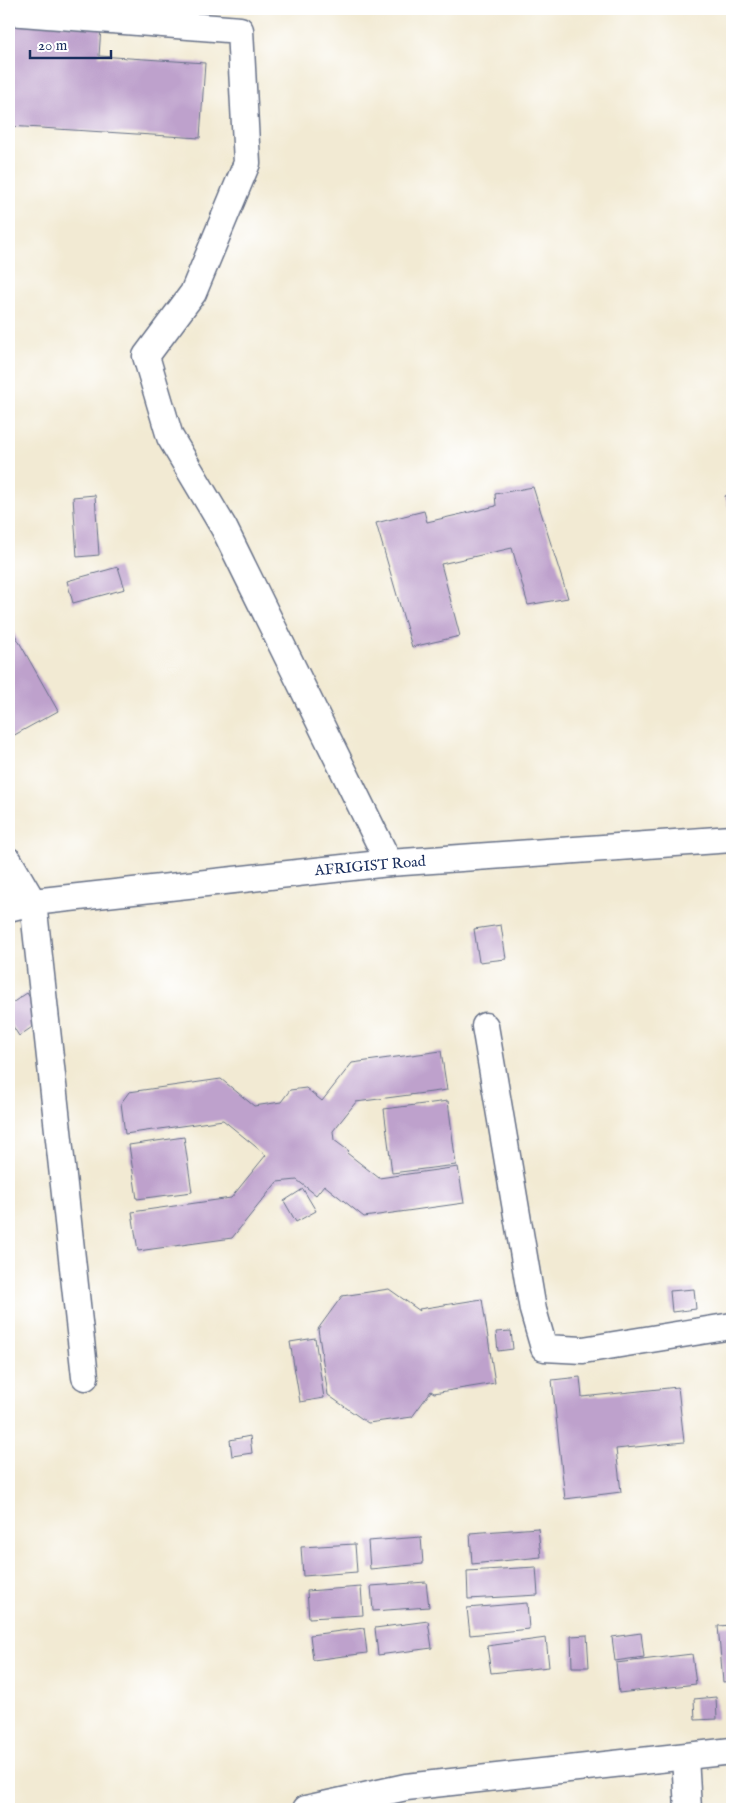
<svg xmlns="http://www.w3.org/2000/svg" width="741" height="1818" font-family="'IM FELL English',serif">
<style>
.building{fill:#bea1cc}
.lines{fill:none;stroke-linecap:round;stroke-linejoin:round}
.minor-casing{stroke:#667087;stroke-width:29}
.minor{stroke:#fff;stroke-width:26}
.labels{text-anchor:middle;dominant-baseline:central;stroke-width:5;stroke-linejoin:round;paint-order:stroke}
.street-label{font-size:15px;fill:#1b2f5e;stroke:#fff}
</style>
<rect width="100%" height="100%" fill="#fff"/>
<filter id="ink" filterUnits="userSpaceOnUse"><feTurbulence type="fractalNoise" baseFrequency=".02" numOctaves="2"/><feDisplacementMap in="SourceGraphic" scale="10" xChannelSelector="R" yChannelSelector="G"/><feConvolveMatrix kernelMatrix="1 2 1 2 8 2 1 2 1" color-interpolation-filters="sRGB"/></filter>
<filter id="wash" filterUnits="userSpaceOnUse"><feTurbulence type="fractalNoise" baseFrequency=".0096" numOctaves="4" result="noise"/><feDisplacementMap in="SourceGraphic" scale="20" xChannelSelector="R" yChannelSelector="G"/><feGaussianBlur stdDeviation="1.12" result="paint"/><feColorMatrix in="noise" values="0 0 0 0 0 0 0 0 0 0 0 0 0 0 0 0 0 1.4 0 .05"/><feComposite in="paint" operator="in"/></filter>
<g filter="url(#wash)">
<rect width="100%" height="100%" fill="#f2ead3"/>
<g id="blocks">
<!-- building -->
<g class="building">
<path d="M158 9H204L203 14 158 10Z"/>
<path d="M9 21 101 27 99 56 205 63 200 138 9 126Z"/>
<path d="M533 487 568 598 528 605 512 548 441 564 460 636 412 647 376 523 424 511 427 522 496 506 495 494Z"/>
<path d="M732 494V518L725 496Z"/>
<path d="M95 495 99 555 77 557 73 497Z"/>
<path d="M118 567 125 589 73 603 67 581Z"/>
<path d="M9 624 58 711 9 738Z"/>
<path d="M501 925 506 959 479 962 474 929Z"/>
<path d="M27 993 44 1019 19 1036 9 1020V1005Z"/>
<path d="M441 1051 447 1090 356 1102 333 1131 334 1140 349 1151 347 1153 379 1178 458 1167 464 1203 364 1217 324 1185 316 1195 297 1180 277 1182 232 1238 138 1251 132 1212 231 1198 266 1155 223 1120 125 1134 121 1103 129 1092 221 1079 254 1106 281 1102 290 1090 306 1088 322 1101 352 1063Z"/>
<path d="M448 1101 456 1165 392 1173 384 1109Z"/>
<path d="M184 1137 192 1192 137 1199 129 1145Z"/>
<path d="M303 1189 316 1211 296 1222 284 1201Z"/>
<path d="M389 1289 420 1311 419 1309 482 1299 495 1383 434 1393 431 1391 412 1417 368 1423 328 1395 318 1329 342 1296Z"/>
<path d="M694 1289 696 1309 672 1312 670 1291Z"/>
<path d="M511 1331 513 1349 498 1351 496 1332Z"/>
<path d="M315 1338 324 1398 300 1402 290 1342Z"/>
<path d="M580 1377 582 1397 678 1387 684 1442 616 1449 621 1492 565 1499 552 1380Z"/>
<path d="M250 1436 252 1453 232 1456 230 1440Z"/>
<path d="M538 1528 541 1557 472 1564 470 1533Z"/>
<path d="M421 1537 423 1564 370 1569 368 1541Z"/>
<path d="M355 1544 357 1572 303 1576 301 1547Z"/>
<path d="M536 1567 538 1595 468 1599 467 1571Z"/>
<path d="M426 1582 429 1607 373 1611 371 1586Z"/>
<path d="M361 1587 363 1615 309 1618 307 1591Z"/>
<path d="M527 1603 529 1629 470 1635 467 1608Z"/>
<path d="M428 1621 432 1648 378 1655 375 1628Z"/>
<path d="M732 1625V1681L723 1682 718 1626Z"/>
<path d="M364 1628 367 1653 313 1660 310 1635Z"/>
<path d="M641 1633 644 1657 615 1661 612 1637Z"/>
<path d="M587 1635 589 1667H572L571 1636Z"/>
<path d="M546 1638 549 1667 491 1673 487 1646Z"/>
<path d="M692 1654 696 1684 619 1693 616 1663Z"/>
<path d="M716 1697 717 1719 695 1720 694 1699Z"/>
</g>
</g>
</g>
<g filter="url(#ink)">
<use href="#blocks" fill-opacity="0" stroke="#667087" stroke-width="1"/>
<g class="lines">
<defs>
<g id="minor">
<path d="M9 12 240 30 247 163 193 293 146 356 170 437 224 528 389 863"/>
<path d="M9 861 33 902 85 1377"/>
<path d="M9 908 33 902 389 863 732 839"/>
<path d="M485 1026 533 1310 544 1348 583 1350 732 1326"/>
<path d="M685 1757 688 1809"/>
<path d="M306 1809 406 1787 732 1751"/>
</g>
</defs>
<!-- minor casing -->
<use href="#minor" class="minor-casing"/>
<!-- minor -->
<use href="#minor" class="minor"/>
</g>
</g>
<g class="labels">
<!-- street labels -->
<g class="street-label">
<text transform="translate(370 866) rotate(-5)">AFRIGIST Road</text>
</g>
</g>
<!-- margin -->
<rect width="741" height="1818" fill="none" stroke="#fff" stroke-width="30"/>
<!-- scale -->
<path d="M30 50v8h81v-8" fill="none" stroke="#1b2f5e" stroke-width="2.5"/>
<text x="38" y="50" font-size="15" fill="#1b2f5e" stroke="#ffffff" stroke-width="4" paint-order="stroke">20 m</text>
</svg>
